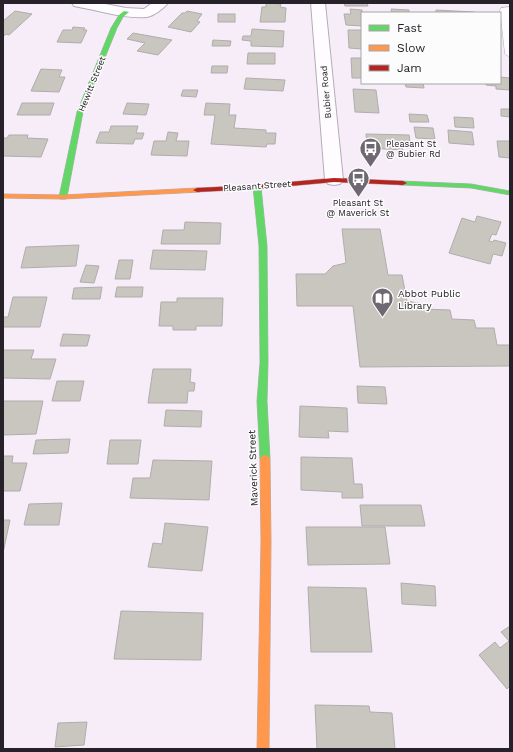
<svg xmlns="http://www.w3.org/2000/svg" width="513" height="752" font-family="'Work Sans',sans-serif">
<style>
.building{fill:#c8c6be;stroke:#b0adad}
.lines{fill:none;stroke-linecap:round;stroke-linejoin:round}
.lane-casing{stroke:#b3acb6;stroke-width:1}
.street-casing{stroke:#b3acb6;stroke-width:2}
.fast-casing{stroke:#b3acb6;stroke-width:1}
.slow-casing{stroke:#b3acb6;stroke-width:1}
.jam-casing{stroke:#b3acb6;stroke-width:1}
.lane{fill:#fefcfe;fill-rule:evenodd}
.street{fill:#fefcfe;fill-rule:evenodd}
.fast{fill:#63d668;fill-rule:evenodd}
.slow{fill:#ff974d;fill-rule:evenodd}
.jam{fill:#b3261e;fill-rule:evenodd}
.labels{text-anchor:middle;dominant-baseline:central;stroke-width:3;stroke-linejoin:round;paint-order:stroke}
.far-street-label{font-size:9px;fill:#272129;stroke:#fcfcfc}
.far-poi-label{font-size:9px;fill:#272129;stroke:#fcfcfc;text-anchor:start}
.poi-label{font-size:10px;fill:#272129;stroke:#fcfcfc;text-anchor:start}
.street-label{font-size:10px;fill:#272129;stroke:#fcfcfc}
</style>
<rect width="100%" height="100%" fill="#f6edf9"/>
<!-- building -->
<g class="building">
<path d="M266 3 281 4 280 7 286 8 285 22H260L262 7H266Z"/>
<path d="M344 3H367L368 6H345Z"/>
<path d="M350 9 362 10V26L346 25 344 14H351Z"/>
<path d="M391 9 409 10V13H392Z"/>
<path d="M436 10 474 12V13H436Z"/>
<path d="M15 11 32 14 9 35 6 34 3 37V21Z"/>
<path d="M187 11 202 14 197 21 200 22 191 32 168 27 182 13H185Z"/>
<rect x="218" y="14" width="17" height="8"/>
<path d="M73 27 85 28 83 30H87L81 43 57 42 63 30H72Z"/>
<path d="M252 29 284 31 283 47 251 46V41L242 40 243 36H251Z"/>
<path d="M348 30H362V49L349 48Z"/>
<path d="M133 33 172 40 158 55 137 51 145 43 127 39Z"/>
<path d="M213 40 231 41 230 46H212Z"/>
<path d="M248 53H275V64H247Z"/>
<path d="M351 58H362V78H352Z"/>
<path d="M212 66H228L227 73H211Z"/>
<path d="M41 69 62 70 59 77H65L59 92 31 91Z"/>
<path d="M500 77 510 78V90L496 89V86L486 85V83H500Z"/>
<path d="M246 78 285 80 283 91 244 89Z"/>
<path d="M405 83H423L424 88 406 87Z"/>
<path d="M353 89 376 90 379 113 355 112Z"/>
<path d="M183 90H198L196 97 181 96Z"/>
<path d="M22 103H54L50 115H17Z"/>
<path d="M127 103 149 104 146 115 123 114Z"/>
<path d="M206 103 230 104 229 115H236L234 128 266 130V133H276L275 144H267L266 147 211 144 215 115H204Z"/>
<path d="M501 109H510V117L501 116Z"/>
<path d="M409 114 427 115 429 122H410Z"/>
<path d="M454 117 473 118 474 128 455 127Z"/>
<path d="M111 126H138L136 133H144L142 139H135L133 144 96 143 100 132H109Z"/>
<path d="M414 127 433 128 435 139 416 138Z"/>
<path d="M448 130 472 132 474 145 449 143Z"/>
<path d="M168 132 178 133 176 141H189L187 156 151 155 154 141H166Z"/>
<path d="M366 134 409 135 411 148 402 147 403 150 367 148Z"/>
<path d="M9 135H28L27 138 48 139 41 157 3 156V138H7Z"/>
<path d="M497 141H510V158L499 157Z"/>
<path d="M477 216 501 222 496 235 492 234 489 241 493 242 494 240 506 243 502 256 493 254 490 264 449 253 462 218 475 222Z"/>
<path d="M185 222 221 223 220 244H161L163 230H184Z"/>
<path d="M342 229H380L388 275H402L407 301 423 304 424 309 450 310 452 319 474 320 476 328H494L497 345H510V366L360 367 353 306H297L296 274H325L333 266 346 263Z"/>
<path d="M79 245 76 266 21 268 26 247Z"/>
<path d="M153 250 207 251 205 270 150 269Z"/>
<path d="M119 260H133L130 279H115Z"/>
<path d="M86 265 99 266 94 283 80 282Z"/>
<path d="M102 287 100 299H72L74 288Z"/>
<path d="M117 287H143L142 297H115Z"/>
<path d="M13 297H47L40 327H3V317H8Z"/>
<path d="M177 298H223L222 326H196V330H173V326H159L161 302H177Z"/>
<path d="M63 334 90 335 87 346H60Z"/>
<path d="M3 350H34L31 359H56L50 379 3 378Z"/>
<path d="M153 369H191L190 382 195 383 194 391H188L187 403H148Z"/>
<path d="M57 381H84L80 401H52Z"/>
<path d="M357 386 385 387 387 404 358 403Z"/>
<path d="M3 401H43L36 434 3 435Z"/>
<path d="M300 406 347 408 348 432 328 431 329 438 299 437Z"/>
<path d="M166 410 202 411 201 427 164 426Z"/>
<path d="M70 439 68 453 33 454 36 440Z"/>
<path d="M110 440H141L138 464H107Z"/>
<path d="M3 456H13L12 463H27L20 491H3Z"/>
<path d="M301 457 352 458 354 484H362L363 498H342V492L301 490Z"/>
<path d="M153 460 212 461 209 500 130 498 133 478H150Z"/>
<path d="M62 503 59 525H24L29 504Z"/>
<path d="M360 505H421L425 526H362Z"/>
<path d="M3 520H10L3 553Z"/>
<path d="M165 523 208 527 202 571 148 567 153 543 162 544Z"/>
<path d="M306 527H385L390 564 308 565Z"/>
<path d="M401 583 435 586 436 606 402 604Z"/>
<path d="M308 587 366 588 372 652H311Z"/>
<path d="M121 611 203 613 201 660 114 659Z"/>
<path d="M510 626V686L507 689 479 655 495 642 500 648 509 641 501 632Z"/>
<path d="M315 705 369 706 370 712 392 713 395 749H317Z"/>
<path d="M87 722 84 745 55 747 58 723Z"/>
</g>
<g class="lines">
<defs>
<path id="lane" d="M510 7 509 13 510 57 505 54 500 10 501 8Z"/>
<g id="street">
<path d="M72 3H100L126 8 144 9 152 3H168C164 8 154 16 147 17 125 19 101 11 79 7L74 6Z"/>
<path d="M311 3H325L343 180 340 184 334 185 328 184 325 180Z"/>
</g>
<g id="fast">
<path d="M124 11 129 12 123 17 117 28 83 112 67 197 66 199H60L59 197 77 112 111 28 119 15Z"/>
<path d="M400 181 471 184 510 191V195L471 188 403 185H400Z"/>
<path d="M254 185H260L261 187 267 246 268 363 267 401 270 459 268 462 265 463 262 462 260 459 257 401 260 363 259 246 253 187Z"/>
</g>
<g id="slow">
<path d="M197 188H200V192L63 199 3 198V194L63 195Z"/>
<path d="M265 455 268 456 270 459 271 542 269 749H257L261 542 260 459 262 456Z"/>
</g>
<path id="jam" d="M334 178 403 181 407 183 403 185 334 182 257 189 197 192 193 190 197 188 257 185Z"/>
</defs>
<!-- lane casing -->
<use href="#lane" class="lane-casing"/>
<!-- street casing -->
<use href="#street" class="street-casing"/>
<!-- fast casing -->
<use href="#fast" class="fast-casing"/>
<!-- slow casing -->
<use href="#slow" class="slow-casing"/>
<!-- jam casing -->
<use href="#jam" class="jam-casing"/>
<!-- lane -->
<use href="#lane" class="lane"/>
<!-- street -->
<use href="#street" class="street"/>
<!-- fast -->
<use href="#fast" class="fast"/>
<!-- slow -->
<use href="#slow" class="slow"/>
<!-- jam -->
<use href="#jam" class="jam"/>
</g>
<!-- icons -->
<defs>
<symbol id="bus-pin" viewBox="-11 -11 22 30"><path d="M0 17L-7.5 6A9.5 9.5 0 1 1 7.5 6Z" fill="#6f6872" stroke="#fcfcfc"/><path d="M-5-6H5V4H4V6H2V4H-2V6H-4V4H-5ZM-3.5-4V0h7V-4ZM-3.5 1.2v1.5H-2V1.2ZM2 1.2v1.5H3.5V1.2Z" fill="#fff"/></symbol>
<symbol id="library-pin" viewBox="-11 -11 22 30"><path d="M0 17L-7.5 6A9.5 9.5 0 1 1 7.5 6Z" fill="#6f6872" stroke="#fcfcfc"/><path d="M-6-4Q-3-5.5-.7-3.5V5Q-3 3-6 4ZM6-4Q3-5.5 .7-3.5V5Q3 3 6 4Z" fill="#fff"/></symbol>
</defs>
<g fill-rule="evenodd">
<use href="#bus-pin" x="358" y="136" width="25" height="34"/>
<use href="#bus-pin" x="346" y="166" width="25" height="34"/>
<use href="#library-pin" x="370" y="286" width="25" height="34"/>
</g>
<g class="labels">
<!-- far-street labels -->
<g class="far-street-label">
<text transform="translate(92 84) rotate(-68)">Hewitt Street</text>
<text transform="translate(326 92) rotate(-95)">Bubier Road</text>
<text transform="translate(257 186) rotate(-4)">Pleasant Street</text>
</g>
<!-- far-poi labels -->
<g class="far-poi-label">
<text x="386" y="144">Pleasant St<tspan x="386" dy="10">@ Bubier Rd</tspan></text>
<text x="358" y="203" text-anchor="middle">Pleasant St<tspan x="358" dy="10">@ Maverick St</tspan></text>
</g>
<!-- poi labels -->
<g class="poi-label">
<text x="398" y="293">Abbot Public<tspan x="398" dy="12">Library</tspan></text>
</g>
<!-- street labels -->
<g class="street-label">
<text transform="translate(253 468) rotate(-92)">Maverick Street</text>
</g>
</g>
<!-- border -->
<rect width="513" height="752" fill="none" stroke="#272129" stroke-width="8"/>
<!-- legend -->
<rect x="361" y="12" width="140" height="72" fill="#fcfcfc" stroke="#a7a4a8"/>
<rect x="369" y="25" width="20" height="6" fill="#63d668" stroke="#a7a4a8"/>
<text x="397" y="32" font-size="12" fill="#272129">Fast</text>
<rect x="369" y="45" width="20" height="6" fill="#ff974d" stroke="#a7a4a8"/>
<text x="397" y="52" font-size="12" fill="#272129">Slow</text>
<rect x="369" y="65" width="20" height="6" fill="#b3261e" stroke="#a7a4a8"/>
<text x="397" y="72" font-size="12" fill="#272129">Jam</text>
</svg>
